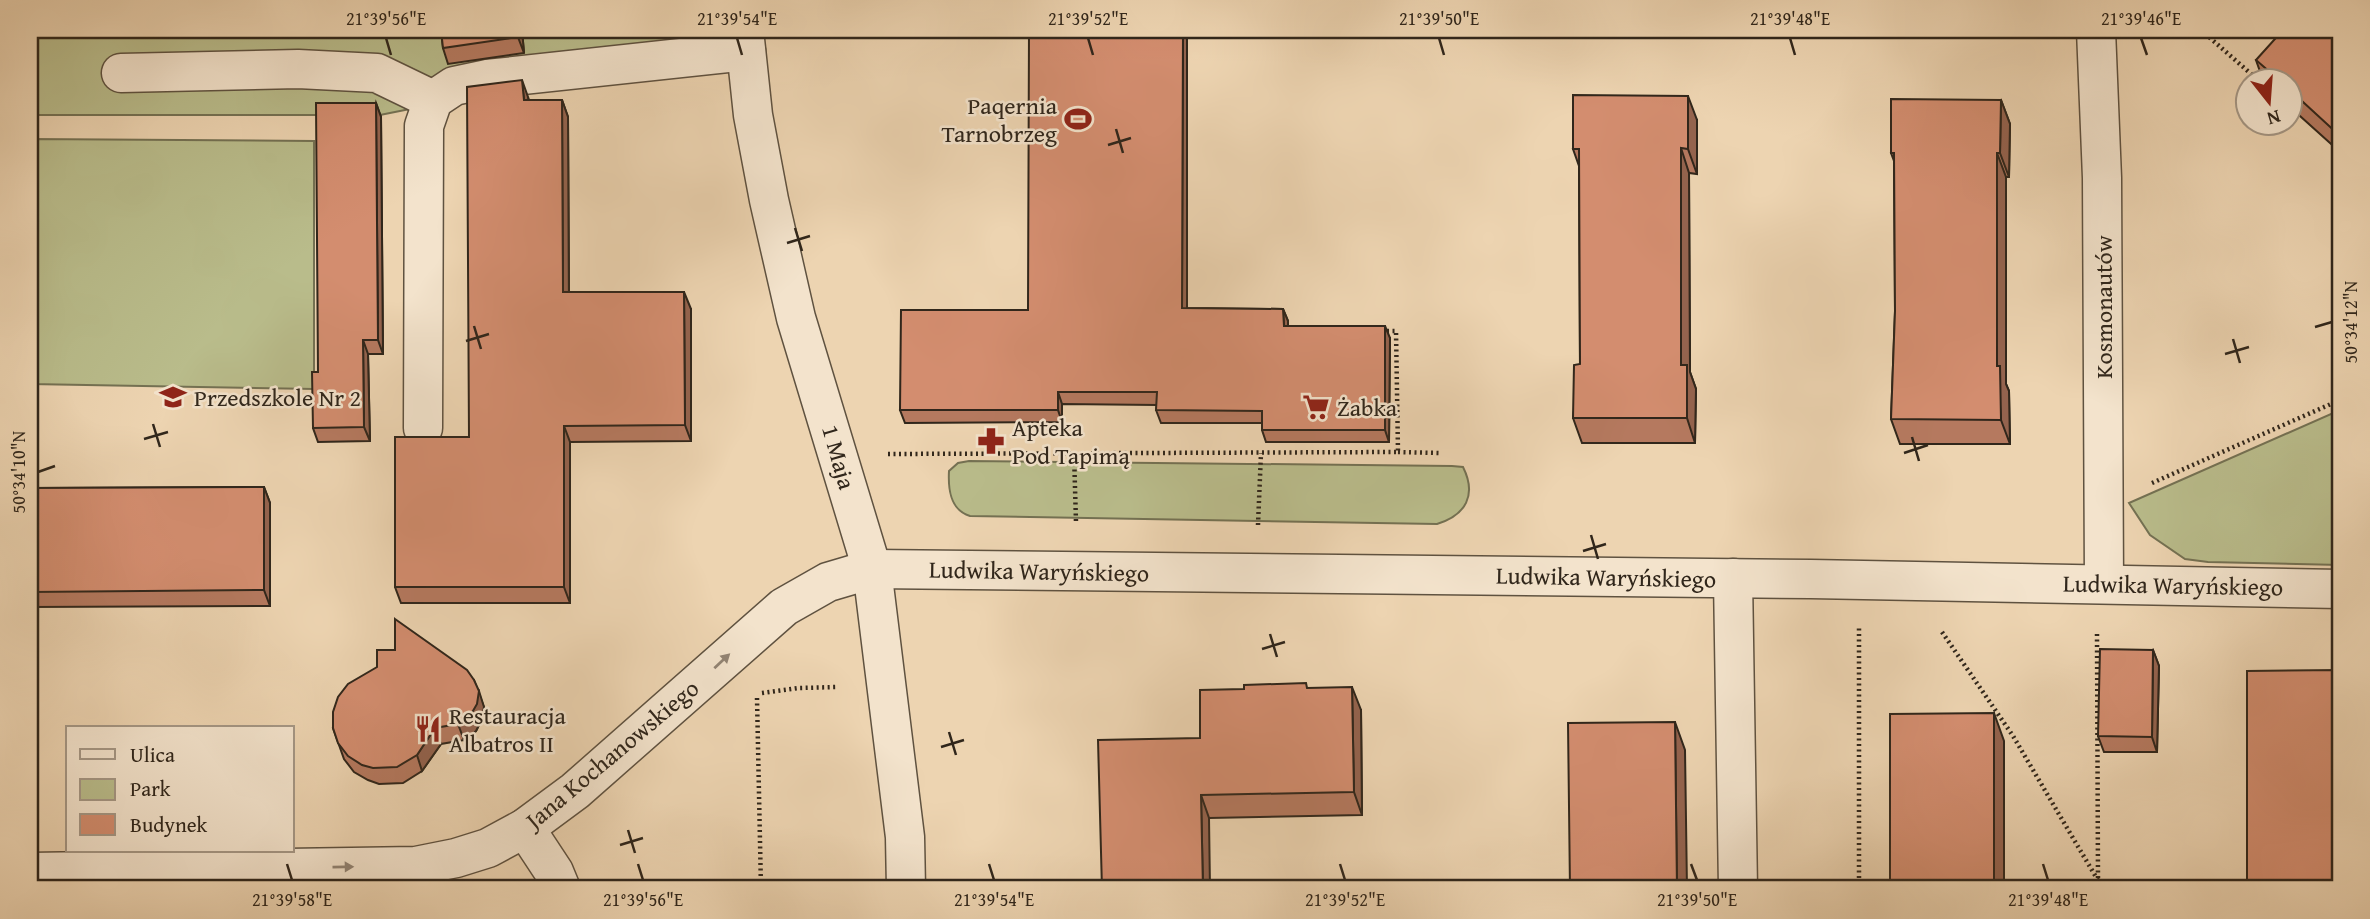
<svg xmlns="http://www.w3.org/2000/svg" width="2370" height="919" font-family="'Gentium Book Plus',serif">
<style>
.green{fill:#b9bc8b;stroke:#747153;stroke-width:2}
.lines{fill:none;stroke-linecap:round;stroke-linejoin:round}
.minor-casing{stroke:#5f5240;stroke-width:41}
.path{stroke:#30261b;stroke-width:4.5;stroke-dasharray:2 3.5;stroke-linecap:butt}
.minor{stroke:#f3e3cc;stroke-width:38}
.wall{fill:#b5795f;stroke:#30261b;stroke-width:2}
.shaded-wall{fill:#94634e;stroke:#30261b;stroke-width:2}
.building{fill:#d38d6f;stroke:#30261b;stroke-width:2}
.oneway{fill:#928474}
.ticks{fill:none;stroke:#30261b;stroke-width:2.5}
.labels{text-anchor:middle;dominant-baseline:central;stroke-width:5;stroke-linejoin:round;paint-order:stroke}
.poi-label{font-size:24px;fill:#30261b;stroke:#f3e3cc;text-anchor:start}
.street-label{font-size:24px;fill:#30261b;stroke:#f3e3cc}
.neatline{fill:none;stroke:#30261b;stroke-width:2.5}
.ticks-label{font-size:18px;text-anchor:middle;fill:#30261b}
</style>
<rect width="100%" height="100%" fill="#edd4b1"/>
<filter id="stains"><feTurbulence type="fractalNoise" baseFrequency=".00286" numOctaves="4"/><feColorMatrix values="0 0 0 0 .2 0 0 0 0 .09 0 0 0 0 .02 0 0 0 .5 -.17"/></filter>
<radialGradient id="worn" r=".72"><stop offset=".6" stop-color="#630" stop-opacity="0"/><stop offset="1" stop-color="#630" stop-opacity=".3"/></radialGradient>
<!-- green -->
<g class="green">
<path d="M30 30H666L672 72 525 86 380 115H30Z"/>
<path d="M30 139 314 141V389L30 384Z"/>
<path d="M2340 410V565L2208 562 2185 559 2150 535 2129 503Z"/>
<path d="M969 461 1452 466 1463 467C1477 495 1466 515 1437 524L970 516C950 510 948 489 949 471L958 463Z"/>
</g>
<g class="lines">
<defs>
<g id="minor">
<path d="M744 30 753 115 769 200 796 318 872 569 905 837 906 889"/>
<path d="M2096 30 2102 178 2104 584"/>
<path d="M121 73 298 69 377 73 433 100"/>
<path d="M423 428 424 126 433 100 454 86 487 79 746 51"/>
<path d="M1733 578 1738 889"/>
<path d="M525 828 554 872 561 889"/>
<path d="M30 872 416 866 456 858 488 848 525 828 575 791 784 607 828 582 872 569 1811 579 2340 589"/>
</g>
</defs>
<!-- minor casing -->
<use href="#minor" class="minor-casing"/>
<!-- path -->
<g class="path">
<path d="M2201 30 2258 80"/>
<path d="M1398 452 1439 453"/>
<path d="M1074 453 1076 522"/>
<path d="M888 454 1398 452 1396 331H1381"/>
<path d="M2152 483 2340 400"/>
<path d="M1258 525 1261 453"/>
<path d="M1942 632 2013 736 2103 889"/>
<path d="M2097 634 2098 881"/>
<path d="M762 693 799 688 837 687"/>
<path d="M757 698 761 889"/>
<path d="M1859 889V628"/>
</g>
<!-- minor -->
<use href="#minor" class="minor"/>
</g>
<!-- wall -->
<g class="wall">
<path d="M441 30H522L524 53 448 64 443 48Z"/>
<path d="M1187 30V308L1283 309 1288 321V326L1390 338 1389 442H1266L1262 430V423H1161L1156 410 1157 405 1062 404V422L905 423 900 410 1028 310Z"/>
<path d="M2340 30V152L2290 107V80H2263L2256 60Z"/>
<path d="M528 97 529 100H562L568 117 569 292 691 309V441L570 442V603H401L395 587 469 437Z"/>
<path d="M2001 100 2010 124 2009 177H2006V384L2009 391 2010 444H1900L1891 419 1895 311 1894 161 1891 153Z"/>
<path d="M376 103 381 117 383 354H368L370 441 318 442 313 428 318 372Z"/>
<path d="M1697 120V174L1689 173 1690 372 1696 389 1695 443H1582L1573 418 1580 364 1579 166 1573 149Z"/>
<path d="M264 487 270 503V606L30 607V488Z"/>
<path d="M2153 650 2159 666 2157 752H2104L2098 736Z"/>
<path d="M474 680 484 707 482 719 476 731 464 740 441 744 422 771 403 783 379 784 368 780 354 772 344 759 333 728Z"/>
<path d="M1308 688 1361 710 1362 815 1209 818 1102 889Z"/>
</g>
<!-- shaded-wall -->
<g class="shaded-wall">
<path d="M518 30H522L524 53 518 37Z"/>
<path d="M1183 30H1187V321L1182 308Z"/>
<path d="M522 80 528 97 530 117 524 100Z"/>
<path d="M1688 96 1697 120V174L1688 149Z"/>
<path d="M562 100 568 117 569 309 563 292Z"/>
<path d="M2001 100 2010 124 2009 177 2000 153Z"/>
<path d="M376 103 381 117 383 354 378 340Z"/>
<path d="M1681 148 1689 173 1690 372 1696 389 1695 443 1687 418 1681 365Z"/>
<path d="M1997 153 2006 177V384L2009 391 2010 444 2001 420 1997 366Z"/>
<path d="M684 292 691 309V441L685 425Z"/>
<path d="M1283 309 1288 321V338L1284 326Z"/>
<path d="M1385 326 1390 338 1389 442 1385 430Z"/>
<path d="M363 340 368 354 370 441 364 427Z"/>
<path d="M1058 392 1062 404V422L1058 410Z"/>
<path d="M564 426 570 442V603L564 587Z"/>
<path d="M264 487 270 503V606L264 590Z"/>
<path d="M2153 650 2159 666 2157 752 2152 737Z"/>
<path d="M1352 687 1361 710 1362 815 1354 792Z"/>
<path d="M479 691 484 707 482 719 476 731 464 740 458 724Z"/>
<path d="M1994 713 2004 741V889H1994Z"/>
<path d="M1675 722 1685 750 1687 889H1677Z"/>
<path d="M435 728 441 744 422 771 417 755Z"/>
<path d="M1201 795 1209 818 1210 889H1203Z"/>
</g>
<!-- building -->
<g class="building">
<path d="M441 30H518V37L443 48Z"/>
<path d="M1029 30H1183L1182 308 1283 309 1284 326H1385V430H1262V411L1156 410 1157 392H1058V410H900L901 310H1028Z"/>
<path d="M2283 30H2340V136L2290 90V80H2279L2256 60Z"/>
<path d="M522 80 524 100H562L563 292H684L685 425 564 426V587H395V437H469L467 87Z"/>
<path d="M1573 95 1688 96V149L1681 148V365H1687V418H1573L1574 365 1580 364 1579 149H1573Z"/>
<path d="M1891 99 2001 100 2000 153H1997V366H2000L2001 420 1891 419 1895 311 1894 153H1891Z"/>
<path d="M316 103H376L378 340H363L364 427 313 428 312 372H318Z"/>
<path d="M264 487V590L30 592V488Z"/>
<path d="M395 619 467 670 474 680 479 691 477 704 470 716 458 724 435 728 417 755 397 767 373 768 362 765 348 756 338 743 333 728V712L338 697 348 684 377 667V650H395Z"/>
<path d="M2100 649 2153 650 2152 737 2098 736Z"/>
<path d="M2340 670V889H2247V671Z"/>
<path d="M1306 683 1307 688 1352 687 1354 792 1201 795 1203 889H1102L1098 740 1200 738V690L1244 689V685Z"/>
<path d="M1994 713V889H1890V714Z"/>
<path d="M1675 722 1677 889H1570L1568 723Z"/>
</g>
<!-- one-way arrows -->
<defs><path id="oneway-solid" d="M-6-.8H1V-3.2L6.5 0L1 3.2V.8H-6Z" transform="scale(1.75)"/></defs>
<g class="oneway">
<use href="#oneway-solid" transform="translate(722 661) rotate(-43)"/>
<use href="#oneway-solid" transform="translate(343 867) rotate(-1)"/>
</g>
<!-- ticks -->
<path class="ticks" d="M386 38 391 55M737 38 742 55M1088 38 1093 55M1439 38 1444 55M1790 38 1795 55M2141 38 2147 55M1116 129 1123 153M1108 145 1131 138M795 228 802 251M787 243 810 236M474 326 481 349M2315 327 2332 322M2233 339 2240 363M466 341 489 334M2225 354 2249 347M153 424 160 447M1912 437 1919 461M144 439 168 432M1904 453 1928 445M38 472 55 466M1591 535 1598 559M1583 551 1606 544M1270 634 1277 657M1262 649 1285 642M949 732 956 755M941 747 964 740M628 830 635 853M620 845 643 838M287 864 292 880M638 864 643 880M989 864 994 880M1340 864 1345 880M1691 864 1697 880M2043 864 2048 880"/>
<!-- icons -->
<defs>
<symbol id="stadium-bare" viewBox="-9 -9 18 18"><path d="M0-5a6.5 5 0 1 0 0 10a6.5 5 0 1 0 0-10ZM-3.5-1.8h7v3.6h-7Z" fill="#8f2418" stroke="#f3e3cc" stroke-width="2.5" paint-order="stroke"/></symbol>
<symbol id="school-bare" viewBox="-9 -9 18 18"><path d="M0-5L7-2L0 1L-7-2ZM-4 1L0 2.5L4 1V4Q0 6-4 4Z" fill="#8f2418" stroke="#f3e3cc" stroke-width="2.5" paint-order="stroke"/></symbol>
<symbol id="supermarket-bare" viewBox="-9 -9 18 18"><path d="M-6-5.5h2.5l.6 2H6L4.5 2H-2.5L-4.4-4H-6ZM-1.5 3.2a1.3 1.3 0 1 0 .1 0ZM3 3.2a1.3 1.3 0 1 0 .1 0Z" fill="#8f2418" stroke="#f3e3cc" stroke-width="2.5" paint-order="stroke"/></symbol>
<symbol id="pharmacy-bare" viewBox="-9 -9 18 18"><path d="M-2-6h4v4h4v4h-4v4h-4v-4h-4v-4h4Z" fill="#8f2418" stroke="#f3e3cc" stroke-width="2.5" paint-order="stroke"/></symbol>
<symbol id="restaurant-bare" viewBox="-9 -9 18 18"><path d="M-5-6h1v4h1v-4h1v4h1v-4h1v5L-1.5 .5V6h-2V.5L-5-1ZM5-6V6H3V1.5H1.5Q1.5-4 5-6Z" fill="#8f2418" stroke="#f3e3cc" stroke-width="2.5" paint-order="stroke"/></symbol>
</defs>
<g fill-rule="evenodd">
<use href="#stadium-bare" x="1059" y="100" width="38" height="38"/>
<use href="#school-bare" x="154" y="378" width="38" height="38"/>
<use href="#supermarket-bare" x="1297" y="388" width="38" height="38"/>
<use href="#pharmacy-bare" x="972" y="422" width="38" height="38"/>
<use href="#restaurant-bare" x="409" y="710" width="38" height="38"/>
</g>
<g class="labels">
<!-- poi labels -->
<g class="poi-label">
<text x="1057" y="105" text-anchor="end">Paqernia<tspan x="1057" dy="28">Tarnobrzeg</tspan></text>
<text x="194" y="397">Przedszkole Nr 2</text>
<text x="1337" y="407">Żabka</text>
<text x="1012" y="427">Apteka<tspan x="1012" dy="28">Pod Tapimą</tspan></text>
<text x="449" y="715">Restauracja<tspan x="449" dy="28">Albatros II</tspan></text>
</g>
<!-- street labels -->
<g class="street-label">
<text transform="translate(2103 307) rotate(-90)">Kosmonautów</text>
<text transform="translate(839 457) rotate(74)">1 Maja</text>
<text transform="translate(1039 571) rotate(1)">Ludwika Waryńskiego</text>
<text transform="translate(1606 577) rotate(1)">Ludwika Waryńskiego</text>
<text transform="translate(2173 585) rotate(1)">Ludwika Waryńskiego</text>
<text transform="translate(612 754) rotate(-40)">Jana Kochanowskiego</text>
</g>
</g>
<!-- margin -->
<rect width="2370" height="919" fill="none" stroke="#edd4b1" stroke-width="77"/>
<!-- legend -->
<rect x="66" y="726" width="228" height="126" fill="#f3e3cc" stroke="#a59785" stroke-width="2"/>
<rect x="80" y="749" width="35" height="10" fill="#f3e3cc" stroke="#a59785" stroke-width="2"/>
<text x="130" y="762" font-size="21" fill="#30261b">Ulica</text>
<rect x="80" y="779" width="35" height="21" fill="#b9bc8b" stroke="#a59785" stroke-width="2"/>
<text x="130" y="796" font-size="21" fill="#30261b">Park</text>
<rect x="80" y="814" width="35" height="21" fill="#d38d6f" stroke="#a59785" stroke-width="2"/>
<text x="130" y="832" font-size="21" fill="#30261b">Budynek</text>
<!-- north arrow -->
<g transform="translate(2269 102) rotate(163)"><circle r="33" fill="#f3e3cc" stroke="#a59785" stroke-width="2"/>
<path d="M0-5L12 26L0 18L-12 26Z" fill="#8f2418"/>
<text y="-10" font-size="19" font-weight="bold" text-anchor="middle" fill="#30261b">N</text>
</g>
<rect x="38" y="38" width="2294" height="842" class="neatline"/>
<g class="ticks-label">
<text x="386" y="25">21°39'56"E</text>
<text x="737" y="25">21°39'54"E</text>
<text x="1088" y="25">21°39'52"E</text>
<text x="1439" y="25">21°39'50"E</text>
<text x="1790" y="25">21°39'48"E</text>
<text x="2141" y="25">21°39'46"E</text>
<text transform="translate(2351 322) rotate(-90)" y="6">50°34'12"N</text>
<text transform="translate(19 472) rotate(-90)" y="6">50°34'10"N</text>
<text x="292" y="906">21°39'58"E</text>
<text x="643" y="906">21°39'56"E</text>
<text x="994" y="906">21°39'54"E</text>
<text x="1345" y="906">21°39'52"E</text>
<text x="1697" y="906">21°39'50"E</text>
<text x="2048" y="906">21°39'48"E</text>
</g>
<rect width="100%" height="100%" filter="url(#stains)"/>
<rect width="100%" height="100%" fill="url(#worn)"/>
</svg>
